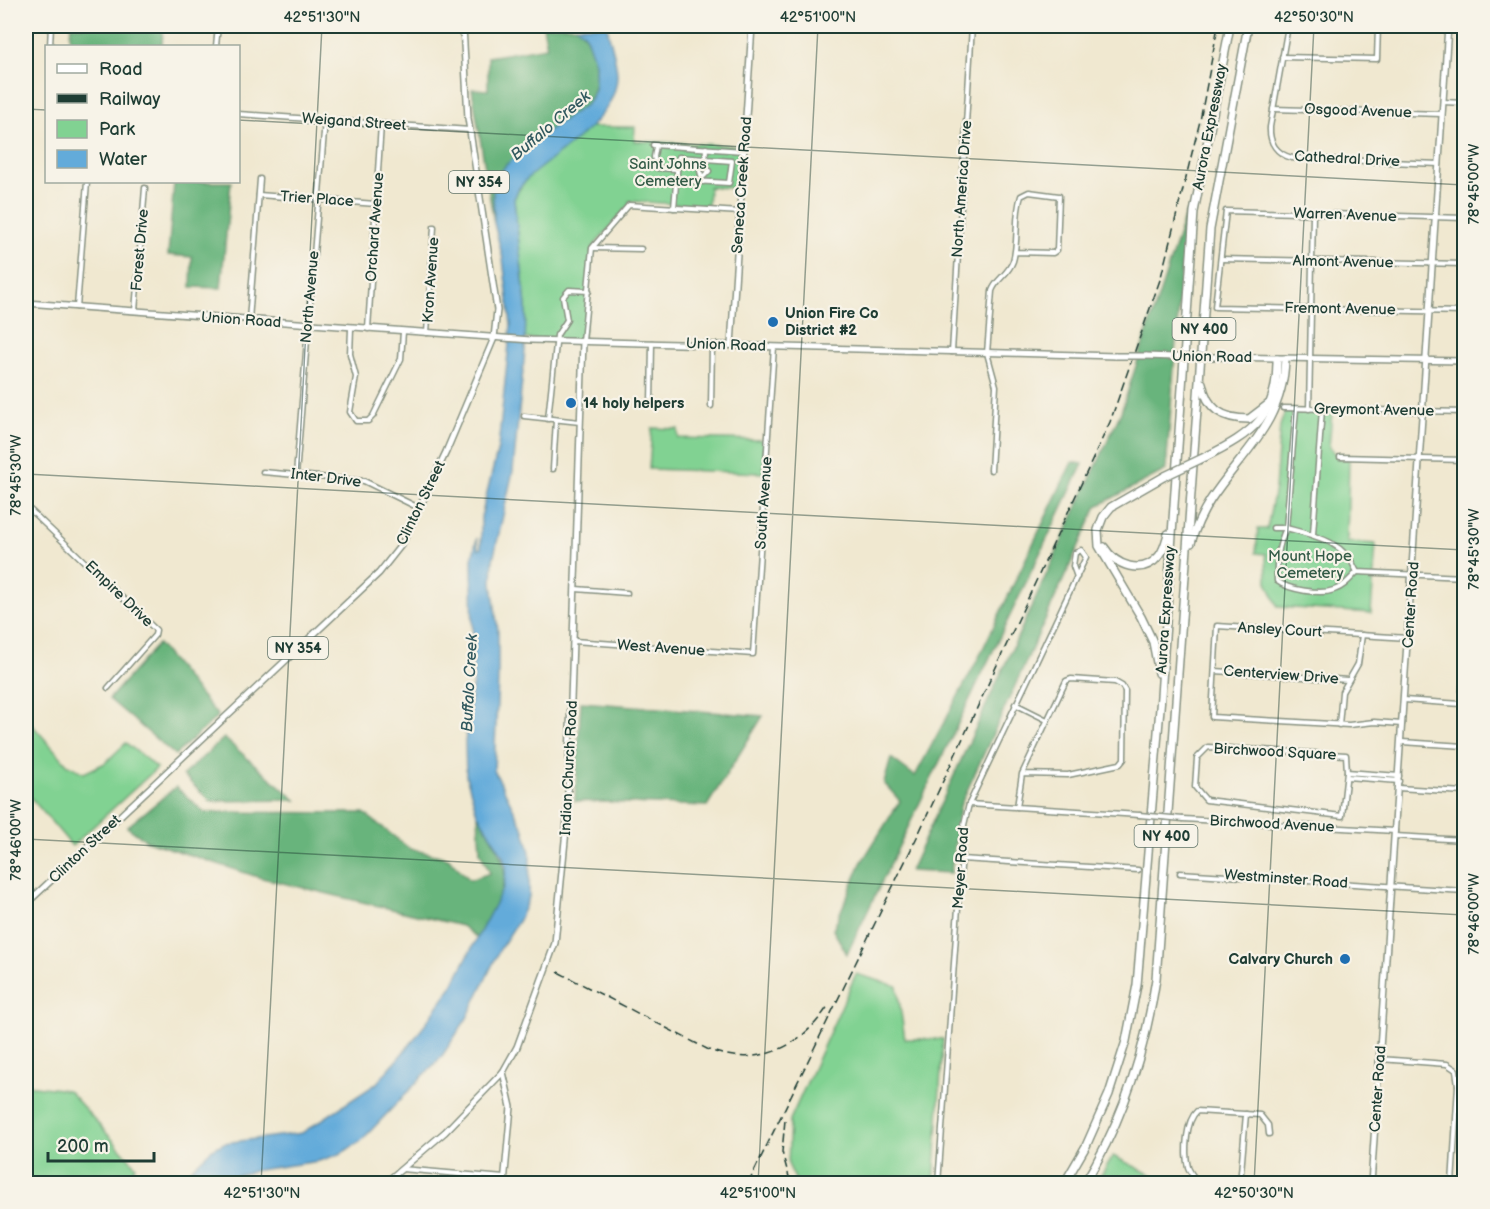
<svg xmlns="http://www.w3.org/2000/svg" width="1490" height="1209" font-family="'Balsamiq Sans',sans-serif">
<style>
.green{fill:#81d292;stroke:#508863;stroke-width:1.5}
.forest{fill:#68b47c;stroke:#447858;stroke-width:1.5}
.water{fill:#63abda;stroke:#417487;stroke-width:1.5}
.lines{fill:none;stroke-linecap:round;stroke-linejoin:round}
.street-casing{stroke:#889282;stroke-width:7}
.secondary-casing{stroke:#889282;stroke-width:8}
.primary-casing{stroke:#889282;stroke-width:8}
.highway-casing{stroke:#889282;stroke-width:10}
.street{stroke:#fff;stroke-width:4}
.secondary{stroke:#fff;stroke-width:5}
.primary{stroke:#fff;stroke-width:5}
.highway{stroke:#fff;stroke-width:7}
.rail{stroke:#1f3d34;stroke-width:1.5;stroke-dasharray:9 4.5;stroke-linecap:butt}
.street-bridge-casing{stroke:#889282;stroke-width:7;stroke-linecap:butt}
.secondary-bridge-casing{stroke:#889282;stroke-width:8;stroke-linecap:butt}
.highway-bridge-casing{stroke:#889282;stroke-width:10;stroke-linecap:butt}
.street-bridge{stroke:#fff;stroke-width:4}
.secondary-bridge{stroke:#fff;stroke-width:5}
.highway-bridge{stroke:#fff;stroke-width:7}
.ticks{fill:none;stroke:#1f3d34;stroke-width:1.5;stroke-opacity:0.45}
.poi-dot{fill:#1f6fb2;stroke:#f7f3e8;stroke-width:2}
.labels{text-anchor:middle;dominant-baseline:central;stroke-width:4.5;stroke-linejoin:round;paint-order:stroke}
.shield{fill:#f7f3e8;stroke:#60746a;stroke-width:1.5}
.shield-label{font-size:14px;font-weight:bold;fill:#1f3d34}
.street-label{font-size:15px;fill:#1f3d34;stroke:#f7f3e8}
.park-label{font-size:15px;fill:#335b47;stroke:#f7f3e8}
.poi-label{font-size:15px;font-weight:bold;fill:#1f3d34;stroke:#f7f3e8;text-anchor:start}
.water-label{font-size:16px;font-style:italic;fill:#30585e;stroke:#f7f3e8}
.neatline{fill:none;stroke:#1f3d34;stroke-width:2}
.ticks-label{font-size:15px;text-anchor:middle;fill:#1f3d34}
</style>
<rect width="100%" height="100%" fill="#f7f3e8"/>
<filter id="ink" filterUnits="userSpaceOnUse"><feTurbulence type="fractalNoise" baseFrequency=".0167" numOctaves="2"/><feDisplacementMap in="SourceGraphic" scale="12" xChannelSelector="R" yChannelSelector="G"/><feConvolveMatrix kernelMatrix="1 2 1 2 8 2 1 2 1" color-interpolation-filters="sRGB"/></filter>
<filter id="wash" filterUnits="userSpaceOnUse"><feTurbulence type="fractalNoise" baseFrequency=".008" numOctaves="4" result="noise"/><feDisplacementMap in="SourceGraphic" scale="24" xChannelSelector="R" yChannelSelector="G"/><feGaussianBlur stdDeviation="1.35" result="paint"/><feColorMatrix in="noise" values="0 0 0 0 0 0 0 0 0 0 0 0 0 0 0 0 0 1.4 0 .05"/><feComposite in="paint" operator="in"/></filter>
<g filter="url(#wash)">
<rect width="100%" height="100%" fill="#f0e8d0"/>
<!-- green -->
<g class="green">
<path d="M589 127H635L634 141 740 146 737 188 709 187 708 206 629 201V205L592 248 583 341 525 339 526 306 514 199C527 169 564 147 589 127Z"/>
<path d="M1285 411 1332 413 1329 447 1339 459H1349L1347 542 1376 544 1371 613 1278 607 1267 582 1266 554 1256 553 1258 529H1267L1275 488 1280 426Z"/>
<path d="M652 428 678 429V438L765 440 763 473 649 469Z"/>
<path d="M26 718 68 765 84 773 105 763 126 743 157 768 72 846 26 792Z"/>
<path d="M856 974 897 986 905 1039H943L934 1183H797L788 1164 790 1120Z"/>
<path d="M26 1085 68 1090 136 1166 129 1177 136 1183H26Z"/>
<path d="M1113 1156 1158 1178 1160 1183H1096Z"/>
</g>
<!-- forest -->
<g class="forest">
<path d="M71 26H163L162 46H69Z"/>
<path d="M543 26H576C598 45 601 80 587 104L506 165C491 184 493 199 494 223L472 89 488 90V57L547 47Z"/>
<path d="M160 182H231L221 288 191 287 192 257 168 255 174 183Z"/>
<path d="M1186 212 1166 470 1097 506 960 806 951 873 910 871 1121 412Z"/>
<path d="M1072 462 1083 464 847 954 833 930 861 863 900 801 884 783 891 758 915 776 979 657Z"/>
<path d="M158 644 218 716 175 755 109 699Z"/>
<path d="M581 702 763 716 707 806 575 801Z"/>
<path d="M224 738 296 800 210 801 183 775Z"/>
<path d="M176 787 204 812 364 813 410 849 448 858 470 880 490 873 480 852 478 815C516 877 511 876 477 938L462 926 258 877 147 841 127 827Z"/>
</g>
<!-- water -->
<path class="water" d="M576 26H607C610 42 617 59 617 76 616 121 559 150 528 178L519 188 514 199 526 306 525 350 513 471 493 560 492 583 498 631V679L494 770 524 830 530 852 529 897 519 920 500 949 467 1018 442 1056 360 1142 340 1154 319 1161 258 1170 236 1176 227 1183 175 1184 211 1150 224 1143 302 1133 376 1084 413 1041 451 988 504 886 506 867 502 854 477 813 466 776 465 742 473 681 472 559 477 538 478 549 481 548V517L498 448 511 325 503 259 494 223 493 188 496 177 506 165 537 138 587 104 595 90V63L585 34Z"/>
</g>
<g filter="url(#ink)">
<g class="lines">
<defs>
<g id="street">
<path d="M1288 26 1270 127C1269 143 1277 154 1292 158L1439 164"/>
<path d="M1448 26 1462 27"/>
<path d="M159 27V26"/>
<path d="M1462 27 1461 60 1464 65"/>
<path d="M50 46 51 26"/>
<path d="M216 46 218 26"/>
<path d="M1282 57 1377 59 1378 26"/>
<path d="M1443 102 1464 103"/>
<path d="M1273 109 1442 114"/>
<path d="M238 114 470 130"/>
<path d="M653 145 744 151"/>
<path d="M656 146 654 157 657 168 677 169"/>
<path d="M704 176 709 171 705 165"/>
<path d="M703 182 700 171 705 165 706 148"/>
<path d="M259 195 376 204"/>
<path d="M674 208 678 160 679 157 732 161 729 183 676 180"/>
<path d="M1464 218 1226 211 1215 307 1464 312"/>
<path d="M593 248 641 249"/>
<path d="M1221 259 1464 264"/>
<path d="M77 307 87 182"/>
<path d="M135 311 145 188"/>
<path d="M249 320 260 179"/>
<path d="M351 329 350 354 356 377 350 412 356 421H368L373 416 401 359 403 332"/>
<path d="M368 329 381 124"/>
<path d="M427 333 434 227"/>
<path d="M583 341 592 248 629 205 740 212"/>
<path d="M952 352 972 26"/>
<path d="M651 404 652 343"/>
<path d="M711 406 712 345"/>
<path d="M1283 408 1464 412"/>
<path d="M1296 409 1286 528C1316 536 1344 541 1357 572L1464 577"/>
<path d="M1309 409 1313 214"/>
<path d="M524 416 580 422"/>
<path d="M548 419 557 335 567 320 563 297 569 290 589 291"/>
<path d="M1340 457 1464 460"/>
<path d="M553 469 556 420"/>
<path d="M991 470 996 386 987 353 992 291C996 279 1008 275 1013 261 1019 241 1014 217 1021 196L1029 192 1059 196 1057 250 1053 253 1015 252"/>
<path d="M263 472 364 481 419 508"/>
<path d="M296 475 325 120"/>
<path d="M26 506 156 630 155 635 108 688"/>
<path d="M1273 528H1286C1278 546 1276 561 1277 581 1289 590 1320 595 1334 590 1344 587 1350 579 1357 572"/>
<path d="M1313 534 1322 409"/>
<path d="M576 589 627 593"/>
<path d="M574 641 753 654 774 347"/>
<path d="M1215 671 1348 680"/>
<path d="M1404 700 1461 704 1464 662"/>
<path d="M1015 704 1047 720"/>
<path d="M1402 724 1374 722 1349 725 1212 717 1217 626 1408 638"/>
<path d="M1339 725 1342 692 1358 664 1362 635"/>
<path d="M1402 742 1464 746"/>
<path d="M1208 747 1346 755 1347 772 1342 816 1206 800 1195 787 1197 758Z"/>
<path d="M1347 772 1399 776"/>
<path d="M1347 777 1399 781"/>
<path d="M1398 788 1464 792"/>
<path d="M969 804 1139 815"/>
<path d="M1017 807 1022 774 1066 681 1071 679 1115 682 1122 686 1125 691 1124 759 1120 764 1068 775 1022 774"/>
<path d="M1183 819 1395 831"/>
<path d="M1395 836 1464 840"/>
<path d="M961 859 1138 870"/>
<path d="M1180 873 1464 891"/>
<path d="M1380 1059 1447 1064 1456 1070 1458 1085 1452 1184"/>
<path d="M1458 1085H1464"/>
<path d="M402 1169 504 1178"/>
<path d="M938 1184 964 825 969 804 1086 557 1081 550 1075 553 1073 566 1077 577"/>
<path d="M1198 1184C1195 1178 1190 1173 1188 1167 1184 1152 1186 1121 1197 1111L1260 1115 1268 1125 1269 1134"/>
<path d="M1240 1184 1246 1114"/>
</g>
<g id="secondary">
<path d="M26 303 531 340 1116 356"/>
<path d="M731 345 752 26"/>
<path d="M1146 356 1174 357"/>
<path d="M1214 357 1464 361"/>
<path d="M503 1072 511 1107 504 1184"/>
<path d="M384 1184 445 1132 503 1072 517 1047 555 943 567 820 583 341"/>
<path d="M1371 1184 1448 26"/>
</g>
<path id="primary" d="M26 904 379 573 402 544 446 452 494 338 497 310 468 118 463 26"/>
<g id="highway">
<path d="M1202 383C1207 409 1222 419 1249 419L1270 403"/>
<path d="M1205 457C1253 433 1278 416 1277 359"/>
<path d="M1191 543C1211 469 1283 443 1285 359"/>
<path d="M1104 547C1116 566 1142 576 1159 556 1164 550 1166 541 1168 534"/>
<path d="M1159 673 1153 642 1141 617 1099 546 1098 530 1103 517 1111 507 1165 476"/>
<path d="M1064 1184 1086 1146 1109 1094 1126 1041 1137 985 1161 696 1194 212 1230 26"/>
<path d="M1084 1184C1123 1121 1145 1052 1156 979L1210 229 1248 26"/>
</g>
</defs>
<!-- street casing -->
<use href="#street" class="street-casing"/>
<!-- secondary casing -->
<use href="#secondary" class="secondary-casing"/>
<!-- primary casing -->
<use href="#primary" class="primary-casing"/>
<!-- highway casing -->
<use href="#highway" class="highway-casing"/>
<!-- street -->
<use href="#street" class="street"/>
<!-- secondary -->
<use href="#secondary" class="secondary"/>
<!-- primary -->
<use href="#primary" class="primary"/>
<!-- highway -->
<use href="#highway" class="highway"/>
<!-- rail -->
<g class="rail">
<path d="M558 972 709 1050C757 1068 801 1048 828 1006"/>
<path d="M785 1120 782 1152 791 1184"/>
<path d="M748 1184 917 837 1110 422 1161 277 1200 121 1218 26"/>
</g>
<defs>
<path id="street-bridge" d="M1139 815 1183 819"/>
<g id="secondary-bridge">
<path d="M1116 356H1146"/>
<path d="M1174 357H1214"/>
</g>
<path id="highway-bridge" d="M1165 476 1205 457"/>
</defs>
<!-- street-bridge casing -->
<use href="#street-bridge" class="street-bridge-casing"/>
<!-- secondary-bridge casing -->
<use href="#secondary-bridge" class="secondary-bridge-casing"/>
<!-- highway-bridge casing -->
<use href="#highway-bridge" class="highway-bridge-casing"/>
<!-- street-bridge -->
<use href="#street-bridge" class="street-bridge"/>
<!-- secondary-bridge -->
<use href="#secondary-bridge" class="secondary-bridge"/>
<!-- highway-bridge -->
<use href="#highway-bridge" class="highway-bridge"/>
</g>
</g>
<!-- ticks -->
<path class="ticks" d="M26 109 46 110M238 120 1464 185M26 474 1464 550M26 839 1464 915M261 1184 322 26M758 1184 818 26M1254 1184 1314 26"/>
<!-- markers -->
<g class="poi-dot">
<circle cx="773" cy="322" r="6"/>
<circle cx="571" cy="403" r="6"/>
<circle cx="1345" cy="959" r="6"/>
</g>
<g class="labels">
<!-- shield labels -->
<g class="shield">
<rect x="449" y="171" width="60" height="22" rx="4.5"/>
<rect x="1172.5" y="318" width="63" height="22" rx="4.5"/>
<rect x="268" y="637" width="60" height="22" rx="4.5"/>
<rect x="1134.5" y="825" width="63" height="22" rx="4.5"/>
</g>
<g class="shield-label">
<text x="479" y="182">NY 354</text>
<text x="1204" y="329">NY 400</text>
<text x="298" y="648">NY 354</text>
<text x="1166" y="836">NY 400</text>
</g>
<!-- street labels -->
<g class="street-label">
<text transform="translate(1358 111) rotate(2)">Osgood Avenue</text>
<text transform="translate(354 122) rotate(4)">Weigand Street</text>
<text transform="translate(1210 127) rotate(-79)">Aurora Expressway</text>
<text transform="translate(1347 159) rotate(3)">Cathedral Drive</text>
<text transform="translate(742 185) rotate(-86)">Seneca Creek Road</text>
<text transform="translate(962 189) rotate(-86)">North America Drive</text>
<text transform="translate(317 199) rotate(4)">Trier Place</text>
<text transform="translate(1345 215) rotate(2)">Warren Avenue</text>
<text transform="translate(375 227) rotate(-86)">Orchard Avenue</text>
<text transform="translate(140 250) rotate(-85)">Forest Drive</text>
<text transform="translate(1343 262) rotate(1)">Almont Avenue</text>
<text transform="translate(431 280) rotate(-86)">Kron Avenue</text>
<text transform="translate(310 297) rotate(-85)">North Avenue</text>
<text transform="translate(1340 309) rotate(1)">Fremont Avenue</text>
<text transform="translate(241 320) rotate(4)">Union Road</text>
<text transform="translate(726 345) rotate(2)">Union Road</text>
<text transform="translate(1212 357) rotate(1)">Union Road</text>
<text transform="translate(1374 410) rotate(1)">Greymont Avenue</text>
<text transform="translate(326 478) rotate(7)">Inter Drive</text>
<text transform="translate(421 503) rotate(-64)">Clinton Street</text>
<text transform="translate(764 503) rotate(-86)">South Avenue</text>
<text transform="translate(119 594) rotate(44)">Empire Drive</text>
<text transform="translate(1411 605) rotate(-86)">Center Road</text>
<text transform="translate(1166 610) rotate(-86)">Aurora Expressway</text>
<text transform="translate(1280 630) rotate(3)">Ansley Court</text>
<text transform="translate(661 648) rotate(4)">West Avenue</text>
<text transform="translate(1281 675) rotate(4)">Centerview Drive</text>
<text transform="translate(1275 752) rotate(3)">Birchwood Square</text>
<text transform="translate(569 768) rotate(-87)">Indian Church Road</text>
<text transform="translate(1272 824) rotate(3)">Birchwood Avenue</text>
<text transform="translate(85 849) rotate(-43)">Clinton Street</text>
<text transform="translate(961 868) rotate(-86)">Meyer Road</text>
<text transform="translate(1286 879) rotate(4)">Westminster Road</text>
<text transform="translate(1378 1089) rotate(-86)">Center Road</text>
</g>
<!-- park labels -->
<g class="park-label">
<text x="668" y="164">Saint Johns<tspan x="668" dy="17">Cemetery</tspan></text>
<text x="1310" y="556">Mount Hope<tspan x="1310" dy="17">Cemetery</tspan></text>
</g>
<!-- poi labels -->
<g class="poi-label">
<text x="785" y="313">Union Fire Co<tspan x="785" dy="17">District #2</tspan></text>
<text x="583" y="403">14 holy helpers</text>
<text x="1333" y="959" text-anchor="end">Calvary Church</text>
</g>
<!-- water labels -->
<g class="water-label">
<text transform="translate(551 126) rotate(-40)">Buffalo Creek</text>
<text transform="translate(470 683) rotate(-87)">Buffalo Creek</text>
</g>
</g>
<!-- margin -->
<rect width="1490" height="1209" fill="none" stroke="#f7f3e8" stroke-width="66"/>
<!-- legend -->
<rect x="45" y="45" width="195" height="138" fill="#f7f3e8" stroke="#a1aaa0" stroke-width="1.5"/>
<rect x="57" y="64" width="30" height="9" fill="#ffffff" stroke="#a1aaa0" stroke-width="1.5"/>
<text x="99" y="75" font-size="18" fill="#1f3d34">Road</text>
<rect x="57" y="94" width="30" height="9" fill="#1f3d34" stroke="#a1aaa0" stroke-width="1.5"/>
<text x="99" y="105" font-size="18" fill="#1f3d34">Railway</text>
<rect x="57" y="120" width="30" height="18" fill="#81d292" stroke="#a1aaa0" stroke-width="1.5"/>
<text x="99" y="135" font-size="18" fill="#1f3d34">Park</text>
<rect x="57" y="150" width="30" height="18" fill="#63abda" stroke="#a1aaa0" stroke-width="1.5"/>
<text x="99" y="165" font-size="18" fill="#1f3d34">Water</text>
<!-- scale -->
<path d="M48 1152v9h106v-9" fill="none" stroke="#1f3d34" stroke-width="3"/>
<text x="57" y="1152" font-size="18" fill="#1f3d34" stroke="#f7f3e8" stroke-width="4.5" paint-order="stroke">200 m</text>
<rect x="33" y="33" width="1424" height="1143" class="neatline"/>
<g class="ticks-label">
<text x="322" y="22">42°51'30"N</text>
<text x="818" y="22">42°51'00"N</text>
<text x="1314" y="22">42°50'30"N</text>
<text transform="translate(1474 184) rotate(-90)" y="5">78°45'00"W</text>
<text transform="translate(16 475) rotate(-90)" y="5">78°45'30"W</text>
<text transform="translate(1474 549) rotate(-90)" y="5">78°45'30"W</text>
<text transform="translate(16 840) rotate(-90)" y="5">78°46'00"W</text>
<text transform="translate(1474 914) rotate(-90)" y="5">78°46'00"W</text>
<text x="262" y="1198">42°51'30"N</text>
<text x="758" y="1198">42°51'00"N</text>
<text x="1254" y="1198">42°50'30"N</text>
</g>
</svg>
